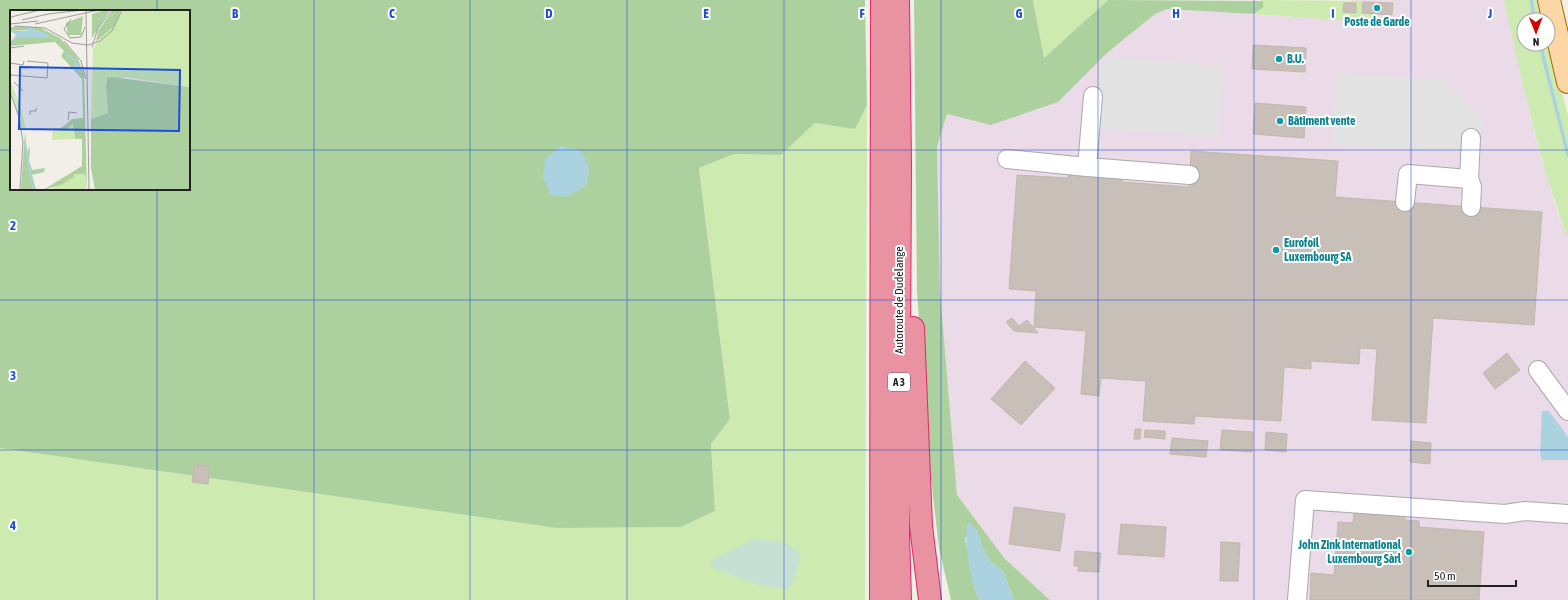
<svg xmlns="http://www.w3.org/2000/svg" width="1568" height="600" font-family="'Asap Condensed',sans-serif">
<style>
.industrial{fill:#ebdbe8}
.grass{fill:#cdebb0}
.forest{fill:#add19e;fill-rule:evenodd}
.wetland{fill:#c6e0d4}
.parking{fill:#e2e2e2}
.water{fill:#aad3df}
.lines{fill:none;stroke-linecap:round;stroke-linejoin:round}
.stream{stroke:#aad3df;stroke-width:3.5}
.building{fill:#c7bfb8;stroke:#c4b6ab}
.minor-casing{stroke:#a9a9a9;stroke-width:20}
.major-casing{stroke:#a06b00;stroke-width:24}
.highway-casing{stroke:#dc2a67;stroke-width:24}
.minor{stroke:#fff;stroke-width:18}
.major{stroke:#fcd6a4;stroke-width:22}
.highway{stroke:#e892a2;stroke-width:22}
.grid{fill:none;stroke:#1d4ed8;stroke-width:1;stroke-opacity:0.55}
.culture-dot{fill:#0f9aa8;stroke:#fff;stroke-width:1.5}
.labels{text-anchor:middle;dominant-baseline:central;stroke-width:4;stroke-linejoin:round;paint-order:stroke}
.shield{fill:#fff;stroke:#646464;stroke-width:1}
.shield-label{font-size:11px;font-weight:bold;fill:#222}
.culture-label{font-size:12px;font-weight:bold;fill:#0d838f;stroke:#fff;text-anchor:start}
.street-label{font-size:12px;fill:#222;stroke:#fff}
.inset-river{fill:none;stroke:#aad3df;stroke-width:2}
.inset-road{fill:none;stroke:#9f9d99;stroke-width:1}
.view{fill:#1d4ed8;fill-opacity:0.15;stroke:#1d4ed8;stroke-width:2}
.inset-edge{fill:none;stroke:#222;stroke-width:2}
.grid-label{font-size:13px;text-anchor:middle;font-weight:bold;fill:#1d4ed8;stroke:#fff;stroke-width:4;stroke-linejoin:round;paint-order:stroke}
</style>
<rect width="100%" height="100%" fill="#f2efe9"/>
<!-- industrial -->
<path class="industrial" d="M1350 0H1504L1533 128 1556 208 1568 239V600H1050L1005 559 957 495 940 291 937 147 947 114 991 125 1058 102 1107 53 1155 14 1167 9 1379 22V14L1362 13V1Z"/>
<!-- grass -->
<g class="grass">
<path d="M1033 0H1108L1044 58Z"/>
<path d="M1262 0 1363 1 1362 13 1379 14V23L1253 14 1263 8Z"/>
<path d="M1504 0H1538L1542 8 1545 20H1524V44H1548V37L1568 115V239C1539 162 1522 81 1504 0Z"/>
<path d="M867 105 865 600H0V448L556 528 681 527 715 511 711 444 730 419 699 168 734 154 781 155 815 123 855 128Z"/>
</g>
<!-- forest -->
<g class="forest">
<path d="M0 0H865L867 105 855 129 815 123 781 155 734 154 699 168 730 419 711 444 715 511 681 527 556 528 0 448ZM11 11H189V189H11ZM589 168 586 185 566 197Z"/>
<path d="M914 0H1033L1044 58 1108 0 1263 1V8L1253 14 1167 9 1155 14 1107 53 1058 102 991 125 947 114 937 147 940 291 957 495 1005 559 1050 600H1014L1003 571 991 563 982 547 977 530 965 538 975 589 979 600H951L939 548 929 462 917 291Z"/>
</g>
<!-- wetland -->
<path class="wetland" d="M754 539C770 541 792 540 801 556L792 585 785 590 758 585 711 567V561Z"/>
<!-- parking -->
<g class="parking">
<path d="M1109 57 1224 66 1218 137 1091 127 1093 96 1101 67Z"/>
<path d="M1336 73 1446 80 1483 119 1481 153 1332 144Z"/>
</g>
<!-- water -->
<g class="water">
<path d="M561 146 582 151 589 168 586 185 566 197 551 195 543 178 545 159Z"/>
<path d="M1542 411H1549L1568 437V460H1542L1540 453Z"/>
<path d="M970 523 977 530 982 547 991 563 1003 571 1014 600H979C971 578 964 547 967 524Z"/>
</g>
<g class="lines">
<!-- stream -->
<g class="stream">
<path d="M1531 0 1535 20"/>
<path d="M1540 44 1568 155"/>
</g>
</g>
<!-- building -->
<g class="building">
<path d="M1363 2 1393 3 1392 15 1362 13Z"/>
<path d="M1344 3H1356V13L1343 12Z"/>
<path d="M1253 45 1306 48 1305 72 1252 69Z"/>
<path d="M1255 103 1306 107 1304 138 1253 134Z"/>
<path d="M1191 151 1338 161 1335 197 1542 212 1534 325 1433 318 1426 423 1372 420 1377 349 1360 348 1359 364 1311 361V369L1284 367 1281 421 1195 416 1194 424 1143 421 1146 381 1101 378 1099 396 1081 394 1086 331 1034 327 1036 291 1009 289 1017 175 1068 178V169L1123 172 1122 182 1189 187Z"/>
<path d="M1012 318 1019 326 1027 320 1038 333 1014 331 1006 322Z"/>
<path d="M1507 353 1520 370 1495 389 1483 373Z"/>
<path d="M1025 361 1055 388 1021 425 991 399Z"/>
<path d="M1135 429H1141L1140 439H1134Z"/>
<path d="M1145 430 1165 431V439L1144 437Z"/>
<path d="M1222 430 1253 432 1252 452 1220 450Z"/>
<path d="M1266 432 1287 434 1286 452 1265 450Z"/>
<path d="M1172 438 1208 441 1206 457 1170 454Z"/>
<path d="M1411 441 1431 443 1430 464 1410 462Z"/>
<path d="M195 464 210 467 208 484 192 482Z"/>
<path d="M1014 507 1065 514 1060 551 1009 544Z"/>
<path d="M1354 512 1405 516V520L1419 521V527L1484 532 1479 600H1310L1311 573 1334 575 1338 522 1353 523Z"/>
<path d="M1121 524 1166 527 1164 557 1118 554Z"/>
<path d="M1221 542 1240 543 1238 581H1220Z"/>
<path d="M1075 551 1101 553 1099 572 1078 571 1079 566H1074Z"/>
</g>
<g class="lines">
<defs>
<g id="minor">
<path d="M1007 159 1087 167 1093 96"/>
<path d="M1087 167 1190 175"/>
<path d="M1469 179 1472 187 1471 207"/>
<path d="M1405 202 1408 174 1469 179 1471 138"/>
<path d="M1538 370 1568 411"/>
<path d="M1297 600 1305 500 1505 514 1525 511 1568 514"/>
</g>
<path id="major" d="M1549 0 1568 82"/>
<g id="highway">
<path d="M898 0 900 165 898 534 900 600"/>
<path d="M913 328 921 526 930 600"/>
<path d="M881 600 882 0"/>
</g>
</defs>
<!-- minor casing -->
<use href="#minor" class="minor-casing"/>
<!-- major casing -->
<use href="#major" class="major-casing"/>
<!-- highway casing -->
<use href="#highway" class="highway-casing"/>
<!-- minor -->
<use href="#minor" class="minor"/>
<!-- major -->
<use href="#major" class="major"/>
<!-- highway -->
<use href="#highway" class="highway"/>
</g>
<!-- grid -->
<path class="grid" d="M157 0V11M314 0V600M470 0V600M627 0V600M784 0V600M941 0V600M1098 0V600M1254 0V600M1411 0V600M0 150H11M189 150H1568M157 189V600M0 300H1568M0 450H1568"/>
<!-- markers -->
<g class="culture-dot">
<circle cx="1377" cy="8" r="4"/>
<circle cx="1279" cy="59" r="4"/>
<circle cx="1280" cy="121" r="4"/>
<circle cx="1276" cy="250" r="4"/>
<circle cx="1409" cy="552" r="4"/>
</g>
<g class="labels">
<!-- shield labels -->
<rect class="shield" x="888" y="373" width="22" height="18" rx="3"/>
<g class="shield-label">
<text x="899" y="382">A 3</text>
</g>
<!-- culture labels -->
<g class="culture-label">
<text x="1377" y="22" text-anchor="middle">Poste de Garde</text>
<text x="1287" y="59">B.U.</text>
<text x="1288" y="121">Bâtiment vente</text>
<text x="1284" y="243">Eurofoil<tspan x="1284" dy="14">Luxembourg SA</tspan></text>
<text x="1401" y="545" text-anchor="end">John Zink International<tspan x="1401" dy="14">Luxembourg Sàrl</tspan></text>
</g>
<!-- street labels -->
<g class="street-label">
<text transform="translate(899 300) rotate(-90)">Autoroute de Dudelange</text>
</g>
</g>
<!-- overview -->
<g transform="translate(10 10)">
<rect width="180" height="180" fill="#f2efe9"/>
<path d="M113 0H180V77L114 67 96 77 98 103 81 109 83 38ZM0 70 11 97 16 120 12 118 0 80ZM63 114 65 129 42 130 43 120 55 121ZM64 164H75L76 180H39L64 167Z" fill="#cdebb0"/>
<path d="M95 0H100L82 28V4ZM103 0H111L105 15 86 32 88 21ZM73 6 71 25H58L56 13ZM0 17H29L50 28 67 47 74 64 77 180 75 164H64V167L51 175 33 180 72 156V129H65L63 114 55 121 40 119 51 118 62 109 73 108 72 69 51 46 54 41 45 32 0 36V32L6 28H42L20 20 0 21ZM101 67 180 77V180H85L81 158V109L98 103 96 77 97 68ZM15 122 17 142 20 136 19 151 22 160 35 158 34 162 22 165 26 180H11Z" fill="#add19e"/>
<path d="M18 18 35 23 42 28H6L0 32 6 25 0 21H16ZM57 42 69 55 72 66 64 54 65 51 56 46Z" fill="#aad3df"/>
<path class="inset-river" d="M15 133 23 180"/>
<path class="inset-road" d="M76 0 79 180M1 7 30 0M61 9 54 19 60 28 71 27 75 17M12 10 38 4 73 0M0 14 28 11M25 14 89 0M4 16 35 18 62 33 78 35 90 31 102 21 112 0M54 31 71 51 76 69M82 37 88 18 102 0M0 38 14 36M0 53 13 55 14 51M0 63 1 65 37 68 38 53 17 51M4 72 13 81M0 82 9 107 13 132 10 180M20 105V101H26V98M58 110 59 102 67 103"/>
<path class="view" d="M10 57 170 60 169 121 9 119Z"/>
<rect width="180" height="180" class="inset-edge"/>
</g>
<g class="grid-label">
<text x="235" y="18">B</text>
<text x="392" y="18">C</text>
<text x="549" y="18">D</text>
<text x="706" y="18">E</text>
<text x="862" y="18">F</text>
<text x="1019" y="18">G</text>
<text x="1176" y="18">H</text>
<text x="1333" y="18">I</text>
<text x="1490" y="18">J</text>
<text x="13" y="230">2</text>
<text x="13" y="380">3</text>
<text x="13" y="530">4</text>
</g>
<!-- north arrow -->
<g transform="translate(1536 32) rotate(179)"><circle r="19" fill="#ffffff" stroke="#a7a7a7"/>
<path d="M0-3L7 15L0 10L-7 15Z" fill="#d40000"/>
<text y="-6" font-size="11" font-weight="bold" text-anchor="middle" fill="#222222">N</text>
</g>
<!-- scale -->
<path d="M1428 580v6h88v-6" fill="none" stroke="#222222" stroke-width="2"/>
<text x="1434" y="580" font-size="12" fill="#222222" stroke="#ffffff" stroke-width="3" paint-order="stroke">50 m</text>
</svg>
